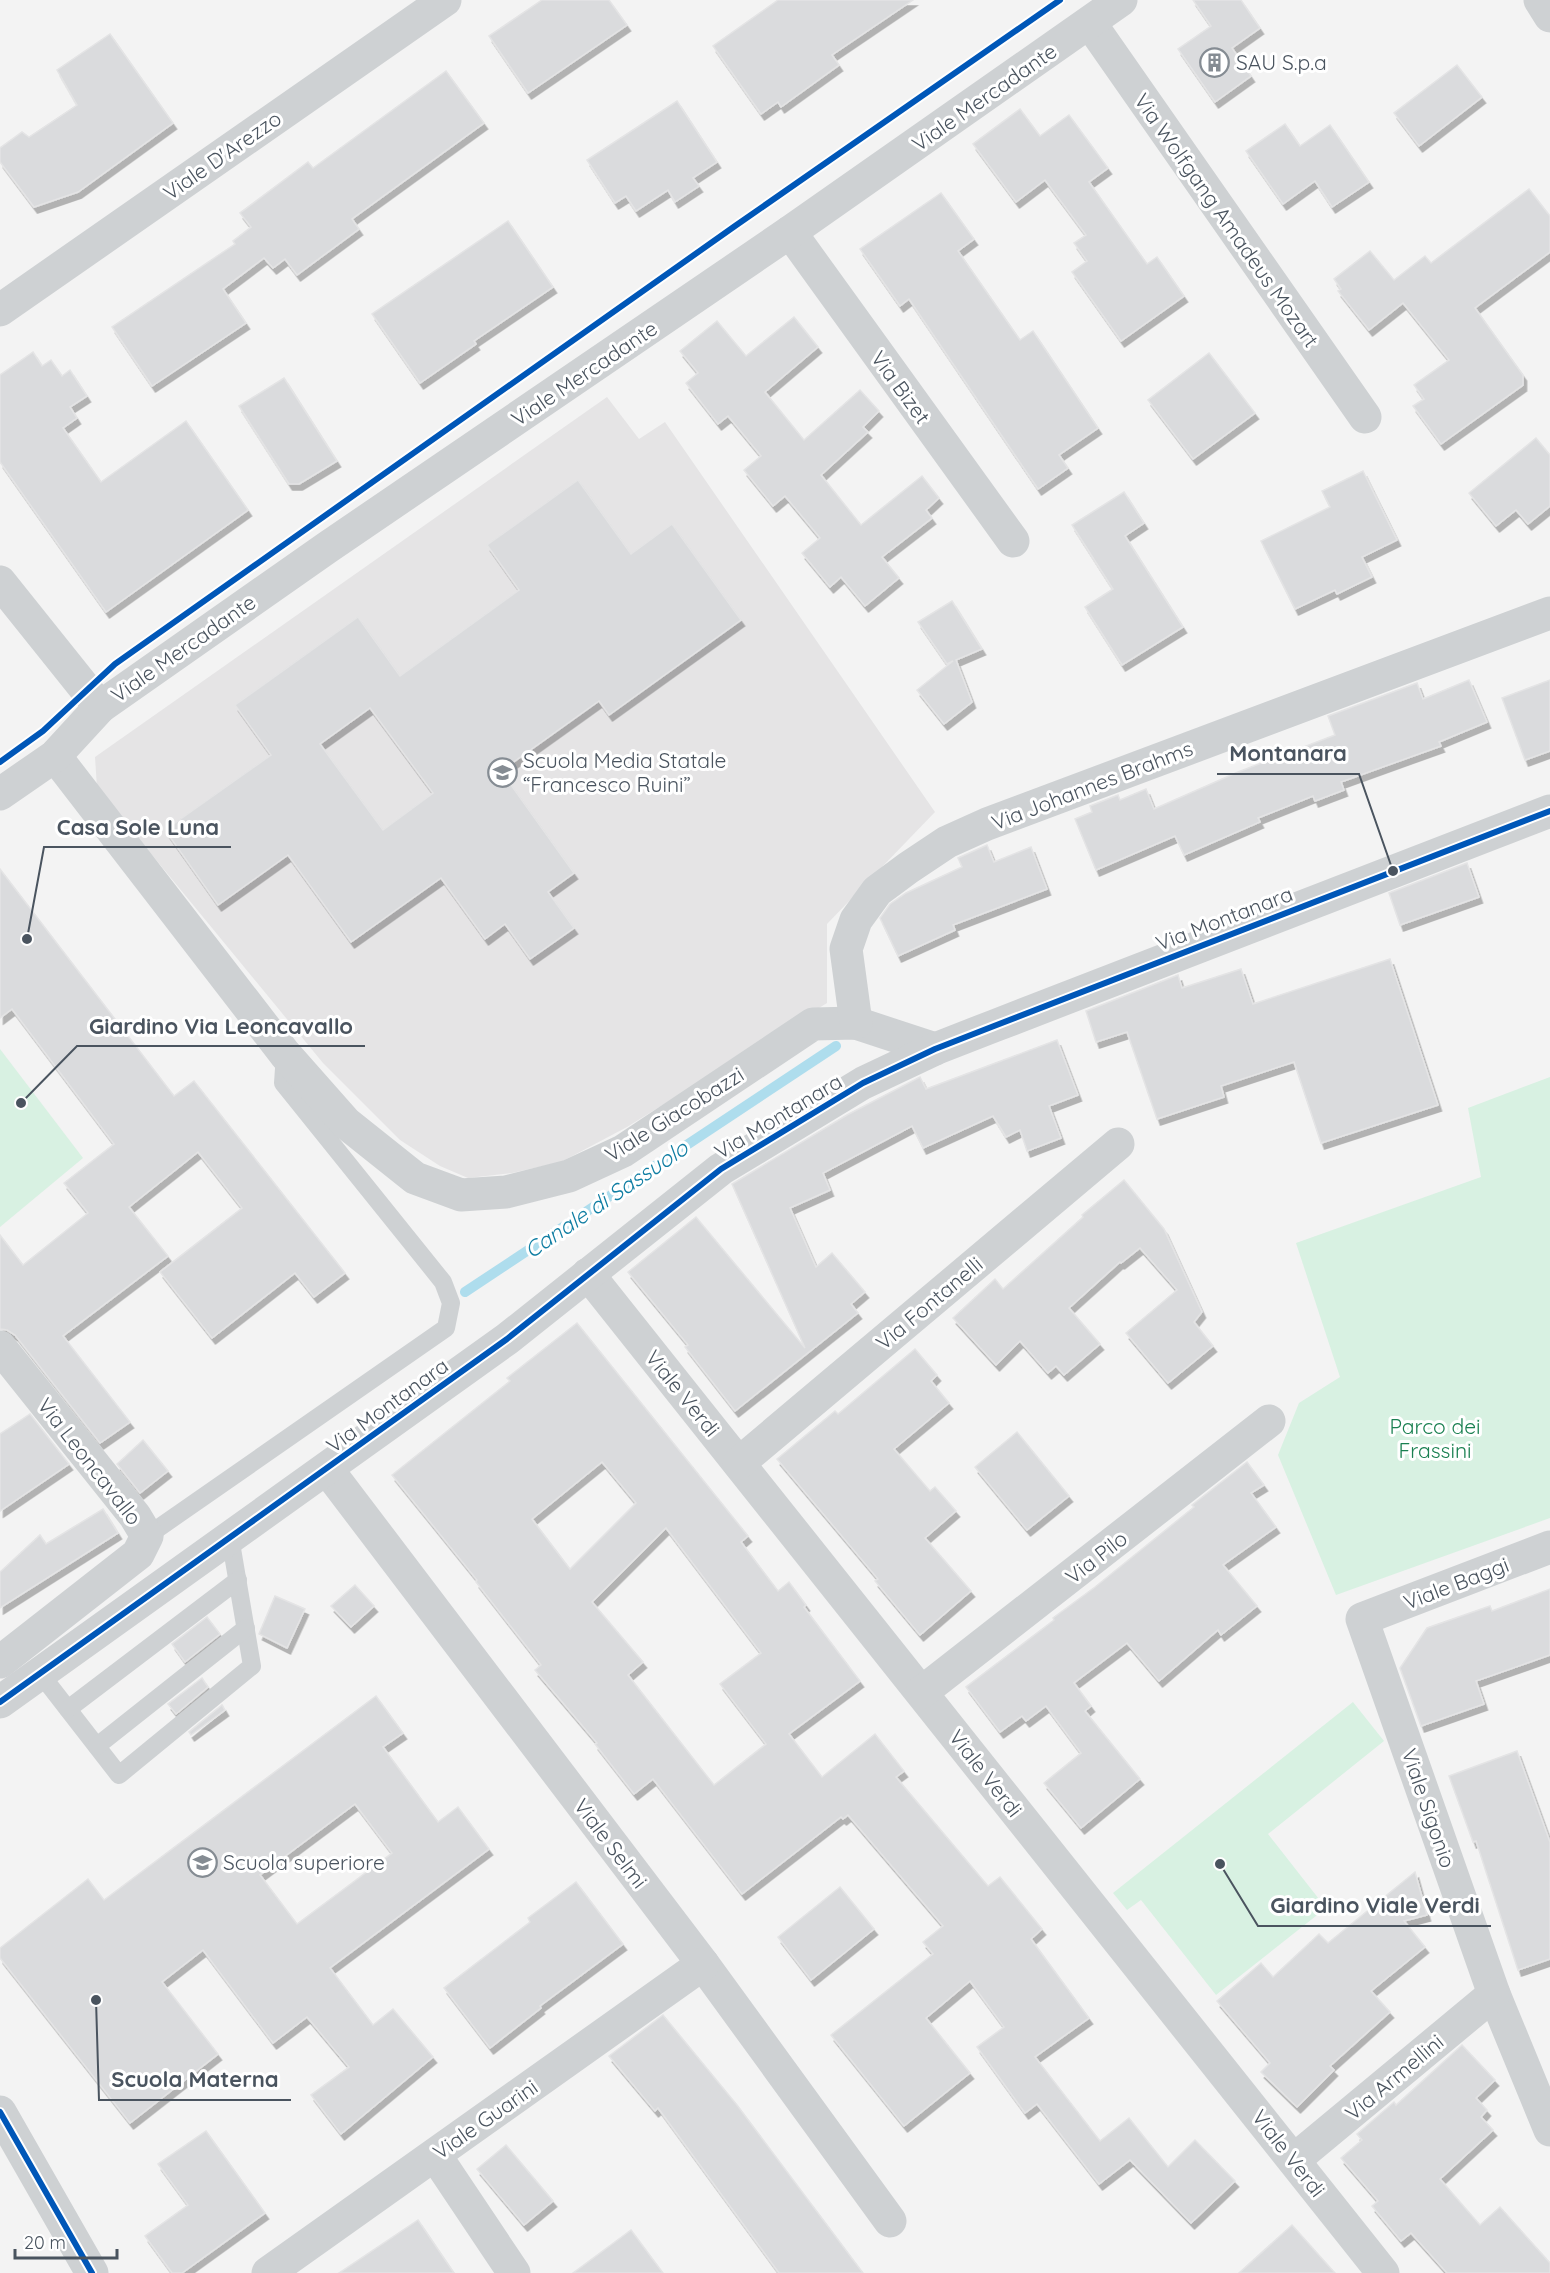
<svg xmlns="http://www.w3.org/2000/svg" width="1550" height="2273" font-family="Quicksand,sans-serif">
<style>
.education{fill:#e5e4e5}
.green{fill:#d8f1e2}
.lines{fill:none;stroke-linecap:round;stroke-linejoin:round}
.stream{stroke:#aedded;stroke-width:10}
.building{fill:#dadbdd;stroke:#e4e4e5;stroke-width:1.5;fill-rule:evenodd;filter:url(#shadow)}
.service{stroke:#ced1d3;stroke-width:18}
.minor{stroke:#ced1d3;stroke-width:33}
.cycleway-casing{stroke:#fff;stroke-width:10}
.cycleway{stroke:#0057b8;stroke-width:6}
.labels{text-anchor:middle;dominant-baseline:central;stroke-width:6;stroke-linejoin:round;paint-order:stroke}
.poi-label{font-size:21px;fill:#4a545f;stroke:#fff;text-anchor:start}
.street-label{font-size:21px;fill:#4a545f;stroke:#fff}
.park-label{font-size:21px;fill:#1a8051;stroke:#fff}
.water-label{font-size:22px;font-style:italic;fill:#107ea3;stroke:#fff}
.leader{fill:none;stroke:#4a545f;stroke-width:2}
.callout-dot{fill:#4a545f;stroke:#fff;stroke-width:2}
.callout-label{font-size:22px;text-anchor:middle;font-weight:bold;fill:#4a545f;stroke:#fff;stroke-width:6;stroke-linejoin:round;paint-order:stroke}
</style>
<defs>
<filter id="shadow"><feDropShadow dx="3.5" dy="6" stdDeviation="0" flood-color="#0004"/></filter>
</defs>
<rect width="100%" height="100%" fill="#f3f3f3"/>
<!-- education -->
<path class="education" d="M607 397 639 439 665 422 935 812 827 924V1003L627 1127 561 1162 512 1173 468 1178 440 1166 400 1140 323 1063 97 788 95 757Z"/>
<!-- green -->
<g class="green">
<path d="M0 1049 83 1158 0 1227Z"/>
<path d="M1550 1077V1518L1336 1595 1278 1455 1299 1403 1340 1377 1296 1243 1481 1177 1468 1108Z"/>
<path d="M1353 1702 1384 1741 1268 1834 1326 1908 1216 1995 1141 1900 1127 1910 1113 1893Z"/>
</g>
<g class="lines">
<!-- stream -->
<path class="stream" d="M465 1292 836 1046"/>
</g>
<!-- building -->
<g class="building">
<path d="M542 0H609L627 25 528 93 489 36Z"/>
<path d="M778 0H913L832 55 839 65 781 107 778 102 761 114 713 46Z"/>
<path d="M1193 0H1241L1260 28 1232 48 1251 76 1215 102 1178 49 1211 26Z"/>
<path d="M110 34 173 123 78 192 34 207 0 162V148L22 132 29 137 77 105 57 70Z"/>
<path d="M1457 65 1482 97 1419 146 1394 113Z"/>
<path d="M446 71 484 123 352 219 359 229 297 275 285 259 273 268 264 258 223 289 246 323 152 386 112 327 235 244 233 241 251 227 240 213 308 162 313 168Z"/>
<path d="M677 101 717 162 693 178 699 186 675 202 668 190 636 211 626 196 615 203 587 160Z"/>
<path d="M1020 109 1040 136 1069 115 1108 168 1089 182 1147 264 1157 257 1184 296 1121 341 1072 272 1087 261 1074 243 1086 235 1045 180 1016 202 973 144Z"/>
<path d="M1285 124 1300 146 1330 125 1369 182 1332 207 1315 181 1283 204 1246 151Z"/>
<path d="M1529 189 1550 216V252L1475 308 1523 375V385L1441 444 1413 406 1424 399 1414 385 1449 360 1403 303 1369 330 1338 291 1341 289 1334 279 1370 251 1394 280 1425 256 1431 263Z"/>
<path d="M941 193 974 239 958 251 1020 340 1033 331 1098 428 1059 455 1068 468 1038 489 909 299 900 306 860 249Z"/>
<path d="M508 221 553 287 474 341 476 344 420 383 372 314Z"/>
<path d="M794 317 818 347 765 392 804 440 860 390 879 411 863 427 868 432 821 475 861 525 922 476 939 498 926 510 932 518 882 557 899 578 865 606 841 577 830 587 802 553 820 538 785 496 773 506 744 470 761 456 728 416 718 424 686 383 698 373 680 351 717 321 746 356Z"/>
<path d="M33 352 42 366 51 360 62 376 70 370 87 396 70 407 77 418 63 428 101 482 186 421 248 510 106 612 0 462V375Z"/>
<path d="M1209 353 1255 413 1193 459 1148 400Z"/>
<path d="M284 378 337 461 299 484H289L239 406Z"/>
<path d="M1536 438 1550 455V506L1528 524 1516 510 1496 526 1469 493Z"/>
<path d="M1363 471 1397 540 1362 557 1372 577 1337 594 1335 590 1295 609 1261 541 1330 507 1322 491Z"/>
<path d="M578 480 631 554 672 524 741 620 609 715 599 701 501 771 574 873 548 892 574 928 530 959 505 924 485 939 441 878 351 942 288 855 218 905 165 830 271 755 235 705 358 617 400 676 519 590 487 545ZM370 708 433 793 383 830 320 744Z"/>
<path d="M1124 492 1144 523 1125 536 1183 627 1122 665 1085 607 1113 589 1072 525Z"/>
<path d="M952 601 982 649 956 660 972 702 944 724 917 690 953 661 947 664 918 622Z"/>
<path d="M1469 680 1487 722 1439 742 1441 746 1341 782 1344 790 1315 801 1313 796 1258 818 1260 822 1184 855 1175 836 1096 870 1075 819 1092 812 1090 806 1118 795 1120 800 1146 789 1154 809 1238 772 1335 735 1328 716 1417 683 1423 699Z"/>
<path d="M1550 680V751L1525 760 1502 698Z"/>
<path d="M987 845 994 862 1031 847 1047 889 953 925 955 930 898 956 880 918 890 904 906 893 962 867 958 858Z"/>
<path d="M1467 863 1479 897 1400 925 1389 893Z"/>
<path d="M0 869 174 1096 194 1081 345 1273 314 1297 295 1273 212 1338 160 1272 242 1208 198 1152 129 1207 168 1256 63 1336 130 1422 100 1443 15 1335 7 1330 0 1329V1235L23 1265 88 1213 64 1183 114 1144 12 1009 0 1018Z"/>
<path d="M1390 959 1438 1105 1321 1143 1294 1062 1221 1086 1224 1097 1157 1119 1127 1032 1096 1042 1086 1011 1178 975 1182 988 1241 969 1253 1004Z"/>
<path d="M1057 1040 1078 1095 1049 1106 1061 1138 1027 1151 1020 1130 1006 1137 993 1116 923 1148 912 1126 823 1173 830 1190 790 1208 816 1267 832 1253 865 1292 851 1304 858 1313 735 1411 685 1347 688 1345 628 1272 696 1217 805 1348 732 1184 847 1115 920 1077 926 1089Z"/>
<path d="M1124 1180 1164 1229 1202 1312 1194 1322 1213 1346 1168 1383 1126 1333 1177 1290 1140 1248 1121 1263 1120 1262 1069 1308 1100 1344 1064 1375 1056 1366 1048 1373 1020 1341 996 1365 953 1318 995 1279 1003 1289 1083 1217 1082 1215Z"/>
<path d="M577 1323 748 1536 741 1542 778 1591 789 1582 806 1605 804 1607 860 1681 789 1734 822 1777 875 1734 904 1771 896 1777 988 1886 1000 1877 1042 1929 1031 1939 1089 2018 1035 2057 1100 2141 1129 2118 1168 2167 1195 2140 1235 2181 1191 2223 1130 2160 1099 2184 1037 2104 1025 2113 977 2047 1004 2027 970 1981 926 2018 970 2073 904 2126 831 2035 933 1954 923 1942 943 1926 848 1815 843 1819 841 1817 742 1894 653 1779 634 1794 595 1744 597 1743 535 1670 541 1665 476 1582 477 1580 392 1475 510 1381 507 1378ZM602 1462 636 1503 570 1569 532 1519ZM666 1528 761 1653 720 1684 766 1744 714 1785 628 1675 643 1662 592 1602Z"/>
<path d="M915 1349 937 1375 931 1381 949 1403 894 1449 930 1491 935 1487 956 1511 925 1538 971 1591 920 1635 875 1581 878 1579 777 1459 835 1411 838 1414Z"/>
<path d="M30 1414 69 1464 0 1511V1434Z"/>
<path d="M1017 1432 1069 1496 1027 1530 975 1467Z"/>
<path d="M143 1440 168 1471 140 1493 117 1464Z"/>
<path d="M1247 1462 1264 1485 1251 1493 1276 1527 1223 1565 1257 1606 1221 1635 1218 1630 1159 1681 1127 1643 1074 1683 1091 1706 1085 1711 1140 1779 1081 1828 1044 1783 1081 1753 1046 1706 1026 1721 1022 1716 1000 1732 966 1687 1054 1620 1053 1618 1095 1587 1194 1507 1192 1505Z"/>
<path d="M103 1509 118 1533 0 1608V1572L40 1535 46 1544Z"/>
<path d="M355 1585 374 1606 351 1627 331 1606Z"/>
<path d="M1550 1589V1655L1476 1681 1484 1704 1421 1726 1400 1668 1427 1628 1490 1606 1492 1611Z"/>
<path d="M275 1596 305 1609 287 1648 259 1634Z"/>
<path d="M207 1617 220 1634 185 1662 172 1644Z"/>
<path d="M202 1678 208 1687 176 1714 168 1704Z"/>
<path d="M376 1696 403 1733 383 1747 438 1822 458 1807 489 1849 330 1968 373 2025 393 2009 433 2057 341 2134 311 2095 349 2067 307 2017 273 2043 203 1950 162 1982 218 2054 130 2123 0 1958V1948L88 1879 104 1900ZM355 1804 392 1853 297 1924 260 1875Z"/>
<path d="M222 1705 225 1710 191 1735 189 1732Z"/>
<path d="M1517 1751 1550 1842V1959L1518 1970 1476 1841 1473 1842 1449 1776Z"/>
<path d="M1415 1872 1427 1915 1404 1921 1425 1947 1371 1991 1390 2012 1330 2066 1334 2070 1297 2107 1261 2072 1270 2063 1217 2001 1261 1963 1273 1977 1319 1934 1328 1943Z"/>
<path d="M576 1882 623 1944 540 2006 541 2008 490 2048 444 1988 530 1922 528 1918Z"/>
<path d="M840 1887 874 1929 811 1980 778 1937Z"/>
<path d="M663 2015 737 2105 863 2273H779L658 2108 655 2111 609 2056Z"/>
<path d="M1462 2045 1495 2080 1476 2098 1487 2110 1481 2117 1493 2130 1440 2179 1480 2225 1500 2207 1550 2263V2273H1447L1411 2233 1401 2241 1372 2206 1378 2201 1341 2158 1362 2140 1357 2134 1394 2102 1396 2105Z"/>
<path d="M206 2131 265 2213 182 2273H172L145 2236 188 2205 158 2164Z"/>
<path d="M506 2145 553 2201 524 2225 477 2169Z"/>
<path d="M418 2220 454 2273H339Z"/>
<path d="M1292 2225 1335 2273H1239Z"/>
<path d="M631 2230 663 2273H573Z"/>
</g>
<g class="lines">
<!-- service -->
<g class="service">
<path d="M147 1536 446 1328 451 1303 443 1282 283 1083 285 1054"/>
<path d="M39 1672 119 1775 252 1666 230 1537"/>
<path d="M68 1709 238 1580"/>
<path d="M97 1746 246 1628"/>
</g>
<!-- minor -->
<g class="minor">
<path d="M1540 0 1550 16"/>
<path d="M1090 23 1365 417"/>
<path d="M790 232 1013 541"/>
<path d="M0 310 445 0"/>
<path d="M0 582 100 707"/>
<path d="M55 756 285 1054 346 1123 415 1178 461 1195 506 1192 569 1176 623 1151 813 1024 856 1023 935 1049"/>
<path d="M0 794 55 756 100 707 328 547 790 232 1121 0"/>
<path d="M856 1023 846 949 856 920 877 891 908 868 947 842 987 824 1550 613"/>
<path d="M588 1274 1383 2273"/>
<path d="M0 1347 135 1516 147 1536 138 1554 0 1662"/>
<path d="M739 1463 1118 1144"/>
<path d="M327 1469 703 1964 890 2221"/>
<path d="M1550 1547 1362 1619 1494 1994 1550 2130"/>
<path d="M922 1692 1269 1421"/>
<path d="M0 1702 507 1339 721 1169 863 1083 935 1049 994 1026 1550 811"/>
<path d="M0 2112 92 2273"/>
<path d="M435 2155 514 2273"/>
<path d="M1294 2160 1494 1994"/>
<path d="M268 2273 703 1964"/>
</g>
<defs>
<g id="cycleway">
<path d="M0 762 43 731 115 664 735 226 1060 0"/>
<path d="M0 1702 507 1339 721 1169 863 1083 935 1049 994 1026 1550 811"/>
<path d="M0 2112 92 2273"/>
</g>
</defs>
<!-- cycleway casing -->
<use href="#cycleway" class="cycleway-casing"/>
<!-- cycleway -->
<use href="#cycleway" class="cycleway"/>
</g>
<!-- icons -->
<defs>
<symbol id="building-ring" viewBox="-11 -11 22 22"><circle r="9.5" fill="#fff" stroke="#858c93" stroke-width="1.5"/><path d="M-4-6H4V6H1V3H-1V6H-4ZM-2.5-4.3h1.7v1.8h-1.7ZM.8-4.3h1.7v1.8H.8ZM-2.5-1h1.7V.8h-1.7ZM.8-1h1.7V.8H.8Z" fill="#858c93"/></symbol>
<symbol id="school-ring" viewBox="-11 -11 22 22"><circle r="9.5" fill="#fff" stroke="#858c93" stroke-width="1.5"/><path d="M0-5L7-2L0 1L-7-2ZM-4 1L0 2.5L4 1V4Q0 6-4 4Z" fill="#858c93"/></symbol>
</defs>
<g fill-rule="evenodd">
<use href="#building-ring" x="1198" y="46" width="33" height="33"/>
<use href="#school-ring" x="486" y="756" width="33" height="33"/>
<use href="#school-ring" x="186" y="1846" width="33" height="33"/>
</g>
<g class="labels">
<!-- poi labels -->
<g class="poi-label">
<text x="1236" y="62">SAU S.p.a</text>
<text x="523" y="760">Scuola Media Statale<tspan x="523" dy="24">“Francesco Ruini”</tspan></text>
<text x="223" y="1862">Scuola superiore</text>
</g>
<!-- street labels -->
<g class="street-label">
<text transform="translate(984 97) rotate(-35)">Viale Mercadante</text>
<text transform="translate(222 155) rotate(-35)">Viale D'Arezzo</text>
<text transform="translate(1227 220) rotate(55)">Via Wolfgang Amadeus Mozart</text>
<text transform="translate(584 373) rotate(-34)">Viale Mercadante</text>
<text transform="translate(901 387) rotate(54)">Via Bizet</text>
<text transform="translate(183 648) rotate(-35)">Viale Mercadante</text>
<text transform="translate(1092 785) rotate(-21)">Via Johannes Brahms</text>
<text transform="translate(1224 918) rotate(-21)">Via Montanara</text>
<text transform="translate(674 1114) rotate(-32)">Viale Giacobazzi</text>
<text transform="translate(778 1116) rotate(-31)">Via Montanara</text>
<text transform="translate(929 1303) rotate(-40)">Via Fontanelli</text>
<text transform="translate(683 1393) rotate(51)">Viale Verdi</text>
<text transform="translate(387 1405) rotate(-36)">Via Montanara</text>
<text transform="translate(90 1461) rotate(52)">Via Leoncavallo</text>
<text transform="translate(1096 1557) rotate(-38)">Via Pilo</text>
<text transform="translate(1456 1583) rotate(-21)">Viale Baggi</text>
<text transform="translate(986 1773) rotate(52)">Viale Verdi</text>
<text transform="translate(1429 1808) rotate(71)">Viale Sigonio</text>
<text transform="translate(611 1843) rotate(53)">Viale Selmi</text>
<text transform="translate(1394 2077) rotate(-40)">Via Armellini</text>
<text transform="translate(485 2119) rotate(-35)">Viale Guarini</text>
<text transform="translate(1289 2153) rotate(52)">Viale Verdi</text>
</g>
<!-- park labels -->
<g class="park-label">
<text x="1435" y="1426">Parco dei<tspan x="1435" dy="24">Frassini</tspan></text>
</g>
<!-- water labels -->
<g class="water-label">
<text transform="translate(606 1199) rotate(-34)">Canale di Sassuolo</text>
</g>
</g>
<!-- callouts -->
<path class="leader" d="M1393 871L1359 774H1217M27 939L44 847H231M21 1103L77 1046H365M1220 1864L1258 1926H1491M96 2000L99 2100H291"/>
<g class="callout-dot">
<circle cx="1393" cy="871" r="6"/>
<circle cx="27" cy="939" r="6"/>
<circle cx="21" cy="1103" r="6"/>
<circle cx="1220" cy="1864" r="6"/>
<circle cx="96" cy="2000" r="6"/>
</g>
<g class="callout-label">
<text x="1288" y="761">Montanara</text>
<text x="138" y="835">Casa Sole Luna</text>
<text x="221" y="1034">Giardino Via Leoncavallo</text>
<text x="1375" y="1913">Giardino Viale Verdi</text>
<text x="195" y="2087">Scuola Materna</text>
</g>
<!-- scale -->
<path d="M15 2249v9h102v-9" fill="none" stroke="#4a545f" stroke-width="3"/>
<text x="24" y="2249" font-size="18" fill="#4a545f" stroke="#ffffff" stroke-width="4.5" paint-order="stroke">20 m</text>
</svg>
